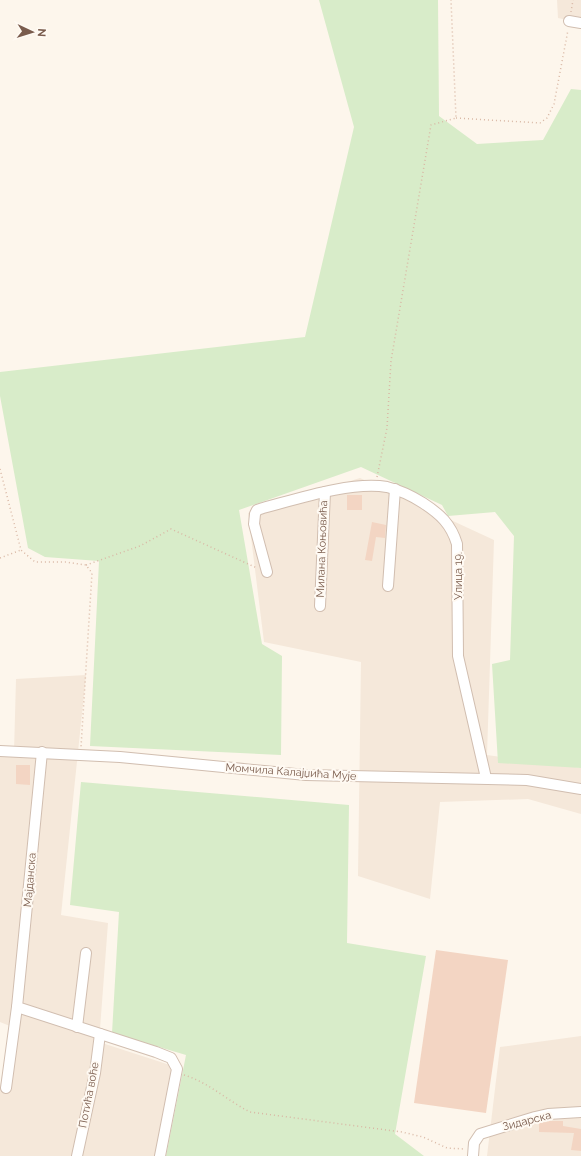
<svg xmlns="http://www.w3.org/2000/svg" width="581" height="1156" font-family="Raleway,sans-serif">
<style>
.residential{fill:#f5e8da}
.grass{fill:#d8ecc9}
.building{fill:#f3d5c3}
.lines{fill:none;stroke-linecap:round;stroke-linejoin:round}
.minor-casing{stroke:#d1beb0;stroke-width:12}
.path{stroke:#d9b8a5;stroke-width:1.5;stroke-dasharray:1 3;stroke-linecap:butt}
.minor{stroke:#fff;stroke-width:10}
.labels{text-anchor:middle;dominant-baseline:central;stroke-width:4;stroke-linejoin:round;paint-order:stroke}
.street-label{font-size:11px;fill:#7a5c4d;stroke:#fffaf3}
</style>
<rect width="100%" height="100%" fill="#fdf6ec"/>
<!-- residential -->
<g class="residential">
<path d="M557 0H581V23L558 18Z"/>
<path d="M360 478 494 540 487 755 581 768V814L528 799 440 802 430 899 358 876 361 662 264 642 248 513Z"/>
<path d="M86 675 61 915 108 923 99 1042 173 1066 160 1156H0V1088L10 1026 0 1022V752H14L16 679Z"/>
<path d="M581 1036V1156H487L500 1047Z"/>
</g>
<!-- grass -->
<g class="grass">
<path d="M319 0H438L439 116 477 144 543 140 571 89 581 90V768L498 763 492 664 510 660 514 536 495 512 448 516 442 505 361 467 239 510 262 644 282 656 281 755 90 746 99 561 45 557 28 548 0 396V372L305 337 354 127Z"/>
<path d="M81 782 349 805 347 943 426 956 395 1134 424 1156H166L186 1055 112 1033 119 912 70 905Z"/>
</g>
<!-- building -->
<g class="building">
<rect x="347" y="495" width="15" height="15"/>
<path d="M372 522 386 525 385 538 376 537 372 561 365 560Z"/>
<path d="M16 765H30V785L16 784Z"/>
<path d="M436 950 508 960 486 1113 414 1103Z"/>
<path d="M548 1121H563V1126L581 1129V1151L571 1150 574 1133 539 1132V1123Z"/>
</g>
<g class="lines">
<defs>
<g id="minor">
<path d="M569 21 581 23"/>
<path d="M267 572 254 524 255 514 257 510 263 508C297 499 351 481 387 487 399 490 412 496 423 503 440 514 451 524 457 544L458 656 486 778"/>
<path d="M388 586 395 489"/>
<path d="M320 606 325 492"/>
<path d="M0 751 120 757 306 775 527 780 581 789"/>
<path d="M42 752 17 1007 156 1052 171 1058 177 1069 160 1156"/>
<path d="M77 1027 86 953"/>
<path d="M6 1088 17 1007"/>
<path d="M77 1156 95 1073 100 1034"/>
<path d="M473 1156 474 1143 480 1134 535 1117 548 1114 581 1112"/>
</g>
</defs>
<!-- minor casing -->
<use href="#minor" class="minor-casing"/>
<!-- path -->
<g class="path">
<path d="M571 12 573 0"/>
<path d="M456 118 540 123 547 118 554 104 568 30"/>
<path d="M0 469 21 550 35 562H65L86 565 92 573 81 747"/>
<path d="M377 477 387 428 391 361 431 125 456 118 451 0"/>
<path d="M0 558 21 550"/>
<path d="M86 565 140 546 171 529 257 568"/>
<path d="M184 1075C208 1082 228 1101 250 1112L402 1132 423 1137 447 1148 465 1149"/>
</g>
<!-- minor -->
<use href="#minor" class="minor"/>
</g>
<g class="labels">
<!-- street labels -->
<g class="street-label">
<text transform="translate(322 549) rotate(-88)">Милана Коњовића</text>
<text transform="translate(458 576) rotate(-90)">Улица 19.</text>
<text transform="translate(291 772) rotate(4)">Момчила Калајџића Мује</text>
<text transform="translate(30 880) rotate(-85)">Мајданска</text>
<text transform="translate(89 1095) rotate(-79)">Потића воће</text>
<text transform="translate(527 1121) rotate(-14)">Зидарска</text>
</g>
</g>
<!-- north arrow -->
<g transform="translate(32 32) rotate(94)" stroke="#fffaf3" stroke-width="3" paint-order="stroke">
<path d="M0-3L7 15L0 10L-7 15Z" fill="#7a5c4d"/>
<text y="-6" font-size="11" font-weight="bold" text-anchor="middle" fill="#7a5c4d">N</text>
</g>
</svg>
